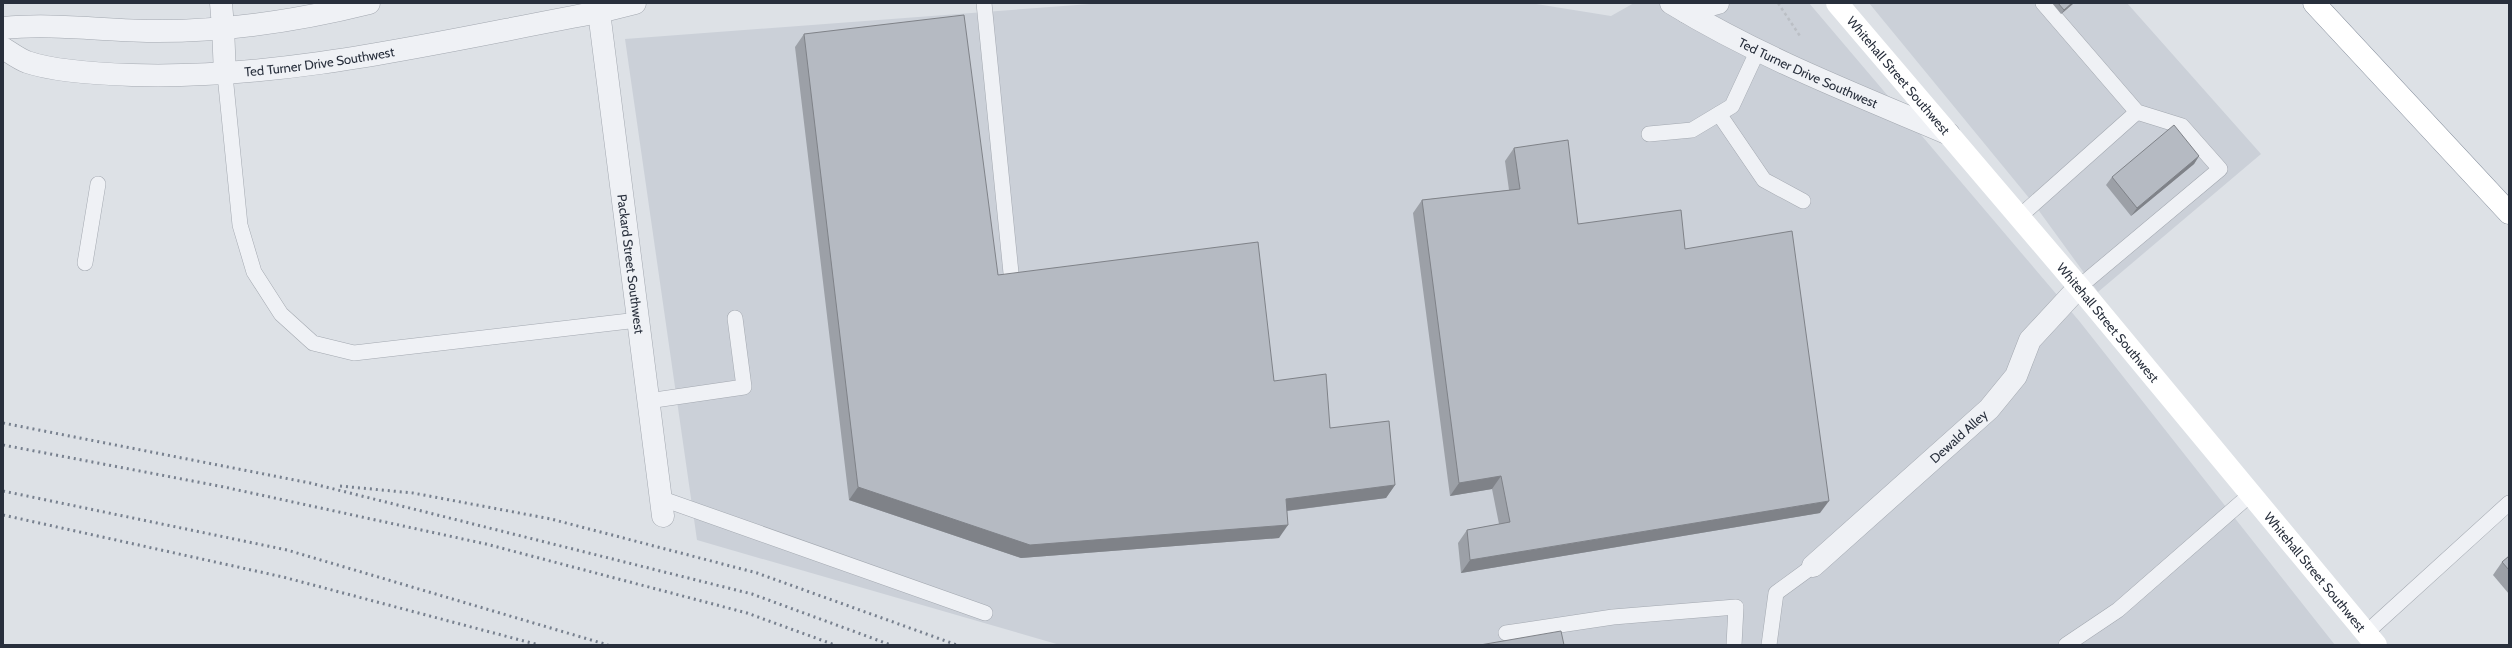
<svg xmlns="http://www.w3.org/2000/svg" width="2512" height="648" font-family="Cabin,sans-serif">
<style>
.built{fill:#cbd0d8}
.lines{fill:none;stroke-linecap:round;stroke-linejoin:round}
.service-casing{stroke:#a3a8b0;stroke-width:16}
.minor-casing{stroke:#a3a8b0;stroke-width:23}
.tertiary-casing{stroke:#a3a8b0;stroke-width:23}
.motorway-casing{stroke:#858e9c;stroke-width:23}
.path{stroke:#bbbfc5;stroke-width:2.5;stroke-dasharray:3 3;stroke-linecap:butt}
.service{stroke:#eff1f5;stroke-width:15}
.minor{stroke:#eff1f5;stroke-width:22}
.tertiary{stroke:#eff1f5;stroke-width:22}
.secondary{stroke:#fff;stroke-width:22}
.motorway{stroke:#fff;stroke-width:22}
.rail{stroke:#78818f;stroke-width:3;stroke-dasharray:2 4;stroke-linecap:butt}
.wall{fill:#9ca0a7}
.shaded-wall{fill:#7f8288}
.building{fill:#b5bac2;stroke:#7f8288}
.labels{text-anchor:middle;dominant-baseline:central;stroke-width:3;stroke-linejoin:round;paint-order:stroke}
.street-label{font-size:13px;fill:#282f3c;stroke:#ecf0f4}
</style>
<rect width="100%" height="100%" fill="#dde1e6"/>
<!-- built -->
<g class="built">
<path d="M1104 3H1530L1611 16 1634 3H1809L2080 322 2335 645H1060L697 540 625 39Z"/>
<path d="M1869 3H2127L2261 154 2098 292 2034 204Z"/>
</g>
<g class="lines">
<defs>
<g id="service">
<path d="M984 3 1011 273"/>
<path d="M2043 3 2137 112 2182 126 2220 169 2079 287"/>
<path d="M225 75 240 225 254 272 281 314 313 343 354 353 638 320"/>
<path d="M1719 114 1764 180 1803 201"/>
<path d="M1649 134 1692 130 1732 106 1758 50"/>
<path d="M2019 217 2137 112"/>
<path d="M85 263 98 184"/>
<path d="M648 401 744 387 735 318"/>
<path d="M660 498 985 613"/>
<path d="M1506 633 1613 617 1736 607 1734 645"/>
<path d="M2366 633 2509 503"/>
<path d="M1769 645 1776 593 1813 566"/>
<path d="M2066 645 2118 610 2251 494"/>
</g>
<g id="minor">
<path d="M221 3 223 27"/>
<path id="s1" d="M599 12 663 516"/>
<path id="s2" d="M1813 566 1989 409 2016 376 2030 340 2079 287"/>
</g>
<g id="tertiary">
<path id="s3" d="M1671 3C1759 57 1855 94 1949 134"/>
<path d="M1686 12 1718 3"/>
<path d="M223 27 225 75"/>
<path d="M3 28C55 23 106 31 158 31 228 31 301 20 369 3"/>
<path id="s4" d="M3 48C11 53 19 59 27 62 56 72 102 74 132 75 288 80 446 40 599 12L635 3"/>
</g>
<path id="motorway" d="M2314 3 2509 213"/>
</defs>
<!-- service casing -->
<use href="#service" class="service-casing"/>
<!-- minor casing -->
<use href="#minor" class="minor-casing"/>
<!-- tertiary casing -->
<use href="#tertiary" class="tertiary-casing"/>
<!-- motorway casing -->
<use href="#motorway" class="motorway-casing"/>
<!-- path -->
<path class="path" d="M1778 3 1800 36"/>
<!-- service -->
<use href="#service" class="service"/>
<!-- minor -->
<use href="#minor" class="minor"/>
<!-- tertiary -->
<use href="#tertiary" class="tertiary"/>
<!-- secondary -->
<path class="secondary" id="s5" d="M1837 3 2079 287 2376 645"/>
<!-- motorway -->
<use href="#motorway" class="motorway"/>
<!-- rail -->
<g class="rail">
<path d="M3 423 310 483 752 594 891 645"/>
<path d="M3 445 224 487 486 544 747 613 835 645"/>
<path d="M340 486 413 493 551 519 757 573 957 645"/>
<path d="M3 491 287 550 608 645"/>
<path d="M3 515 283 577 539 645"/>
</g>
</g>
<!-- wall -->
<g class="wall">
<path d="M2052 3H2074L2061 14Z"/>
<path d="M804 34 998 275 1274 381 1395 485 1386 498 1287 511 1279 538 1021 558 849 500 795 47Z"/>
<path d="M1514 148 1578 224 1685 249 1820 513 1461 573 1458 543 1467 530 1499 524 1492 489 1450 496 1413 213 1422 200 1509 190 1505 161Z"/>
<path d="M2199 156 2194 164 2131 216 2106 185 2112 177Z"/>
<path d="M2509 556V594L2493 575 2502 562Z"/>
</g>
<!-- shaded-wall -->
<g class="shaded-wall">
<path d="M2072 3H2074L2061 14 2064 10Z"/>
<path d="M2199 156 2194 164 2131 216 2137 208Z"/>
<path d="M1501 476 1492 489 1450 496 1459 483Z"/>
<path d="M1395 485 1386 498 1277 512 1286 499Z"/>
<path d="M858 487 1288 525 1279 538 1021 558 849 500Z"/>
<path d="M1829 501 1820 513 1461 573 1470 560Z"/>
</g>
<!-- building -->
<g class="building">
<path d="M2058 3H2072L2064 10Z"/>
<path d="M964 15 998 275 1258 242 1274 381 1326 374 1330 428 1389 421 1395 485 1286 499 1288 525 1030 545 858 487 804 34Z"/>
<path d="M2174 125 2199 156 2137 208 2112 177Z"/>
<path d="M1568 140 1578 224 1681 210 1685 249 1792 231 1829 501 1470 560 1467 530 1510 522 1501 476 1459 483 1422 200 1520 189 1514 148Z"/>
<path d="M2509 556V570L2502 562Z"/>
<path d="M1561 631 1564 645H1480Z"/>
</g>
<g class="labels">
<!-- street labels -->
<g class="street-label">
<text stroke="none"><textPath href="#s4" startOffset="322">Ted Turner Drive Southwest</textPath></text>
<text stroke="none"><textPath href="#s3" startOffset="154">Ted Turner Drive Southwest</textPath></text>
<text stroke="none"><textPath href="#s5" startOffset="95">Whitehall Street Southwest</textPath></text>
<text stroke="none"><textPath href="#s1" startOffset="254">Packard Street Southwest</textPath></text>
<text stroke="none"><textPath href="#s5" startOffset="419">Whitehall Street Southwest</textPath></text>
<text stroke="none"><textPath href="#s2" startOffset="195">Dewald Alley</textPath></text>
<text stroke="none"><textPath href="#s5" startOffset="743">Whitehall Street Southwest</textPath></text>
</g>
</g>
<!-- border -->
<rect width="2512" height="648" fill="none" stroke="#282f3c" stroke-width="8"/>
</svg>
